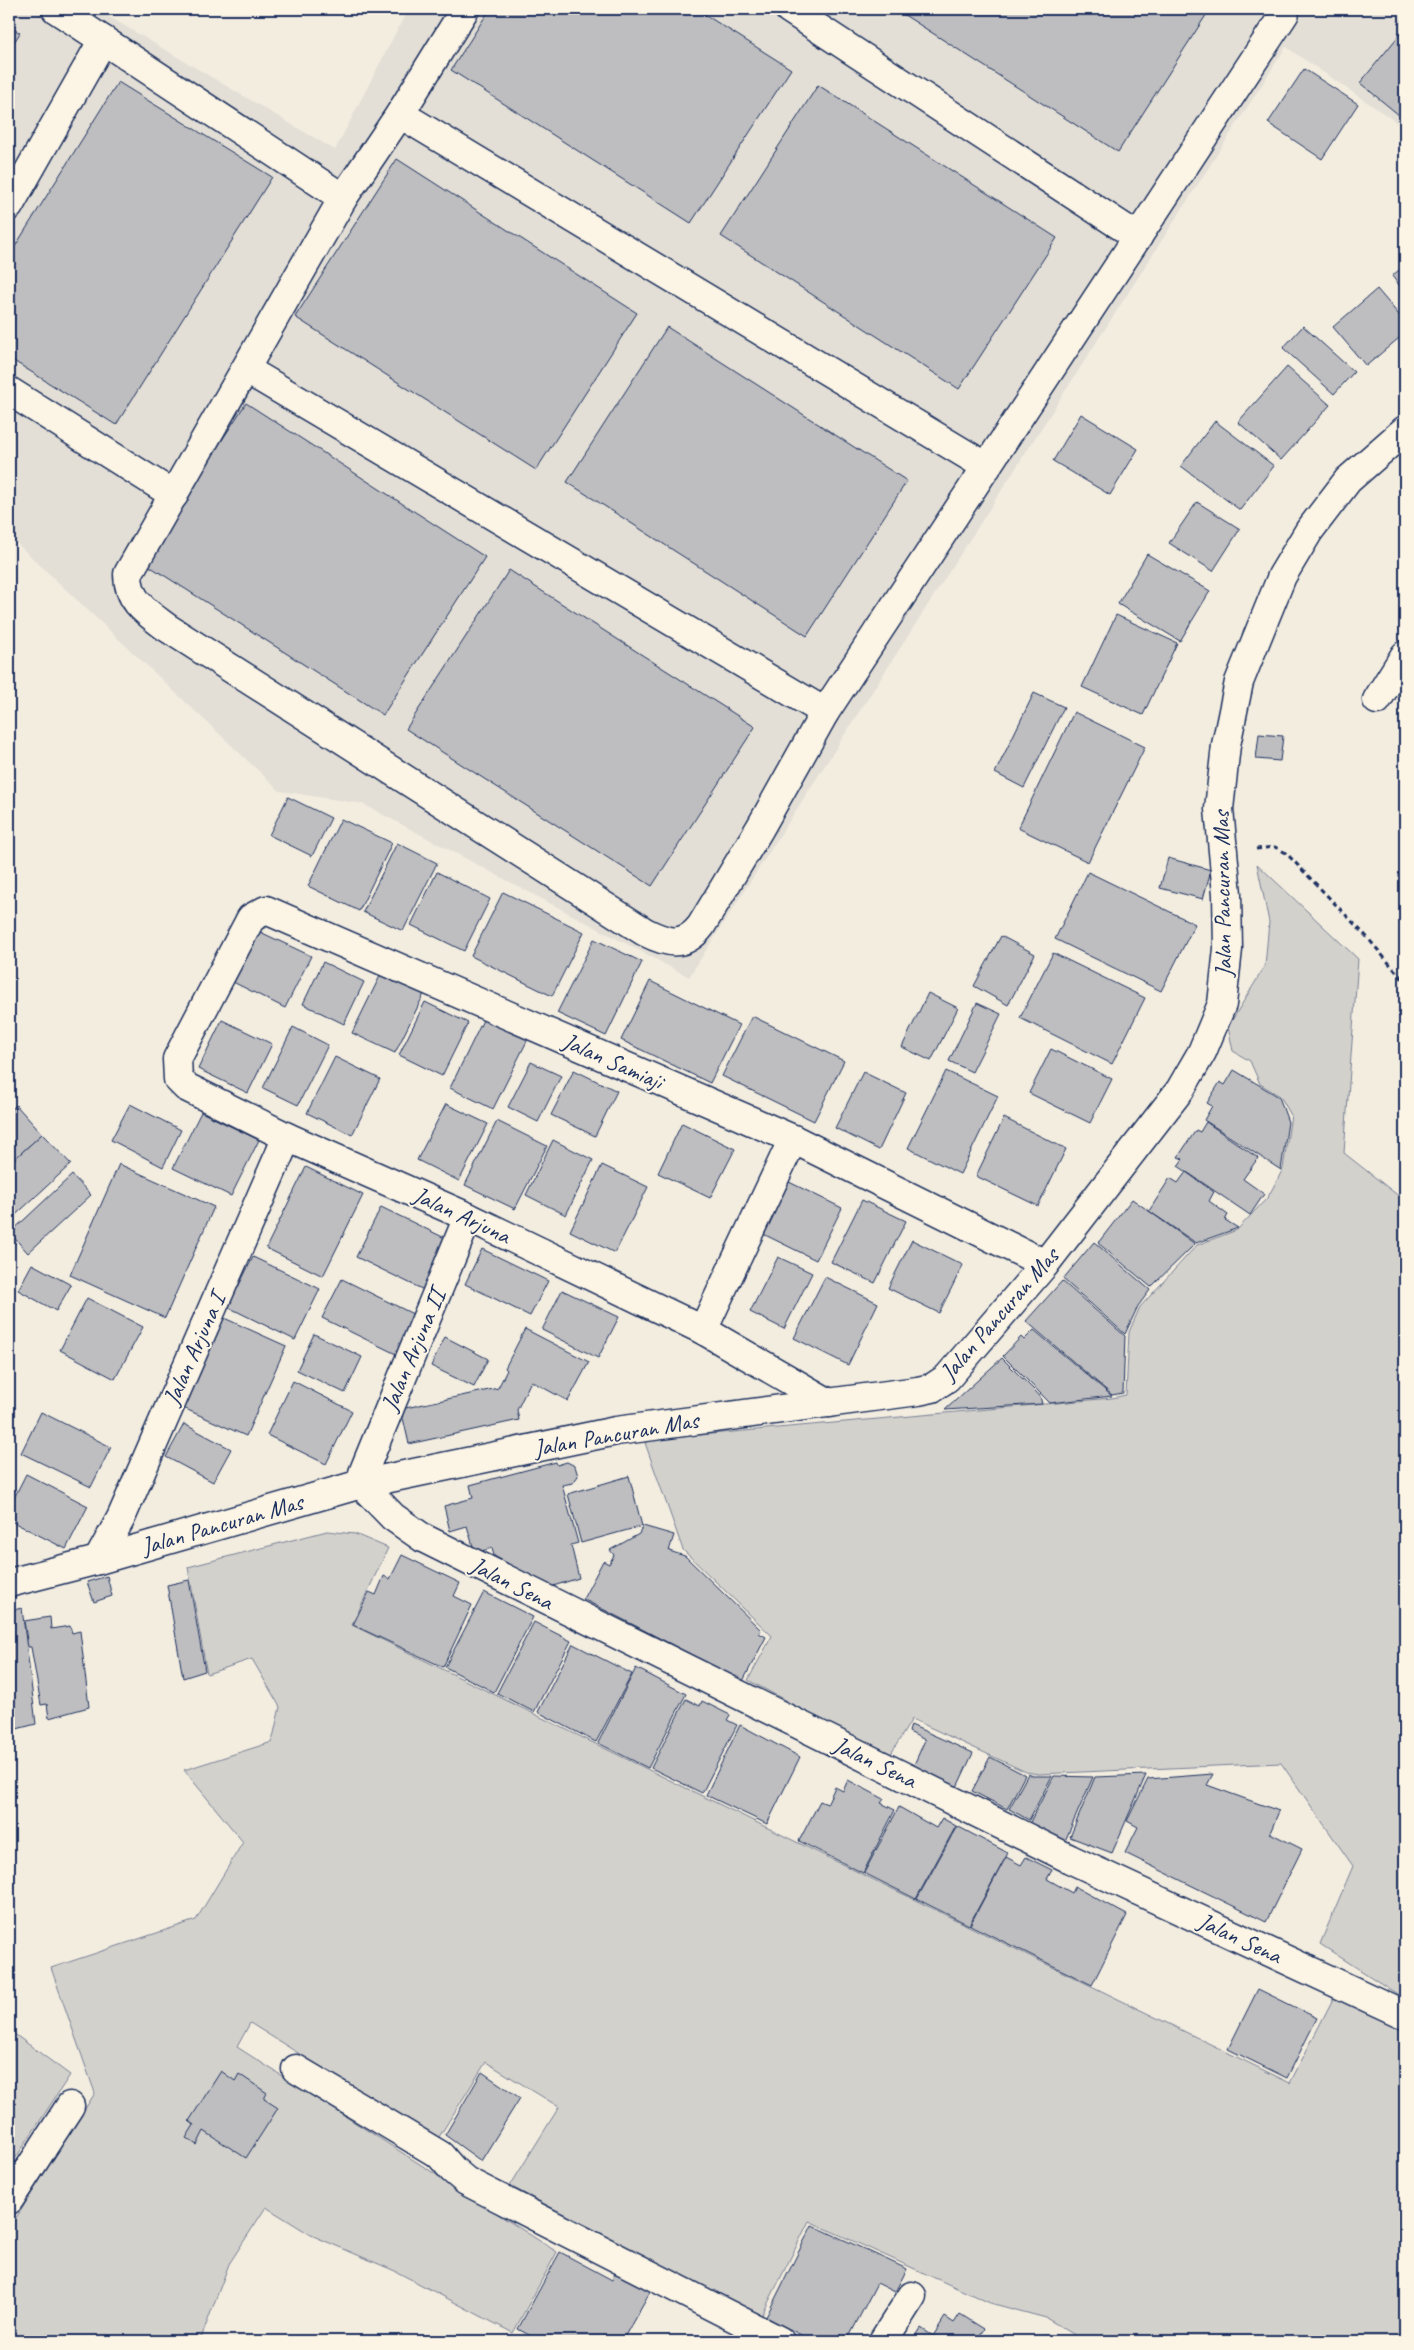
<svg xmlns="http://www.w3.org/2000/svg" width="1414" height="2350" font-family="Caveat,sans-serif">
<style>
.built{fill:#e3dfd6}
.green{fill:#d3d1cc;stroke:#778095}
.building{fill:#bebec0;stroke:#1b2f5e}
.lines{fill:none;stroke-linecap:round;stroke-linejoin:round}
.minor-casing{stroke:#1b2f5e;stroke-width:31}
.path{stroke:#1b2f5e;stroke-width:3;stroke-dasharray:5 4;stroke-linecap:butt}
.minor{stroke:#fcf5e5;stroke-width:28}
.labels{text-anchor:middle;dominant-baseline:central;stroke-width:4;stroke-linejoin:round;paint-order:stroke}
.street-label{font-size:24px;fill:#1b2f5e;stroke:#fcf5e5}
</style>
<rect width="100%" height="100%" fill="#f3ede0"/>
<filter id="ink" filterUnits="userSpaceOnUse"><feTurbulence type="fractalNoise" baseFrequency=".02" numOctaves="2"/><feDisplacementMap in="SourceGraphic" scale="10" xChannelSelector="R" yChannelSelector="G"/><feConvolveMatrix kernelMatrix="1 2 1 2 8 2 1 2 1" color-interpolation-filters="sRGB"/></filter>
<g filter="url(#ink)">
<!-- built -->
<path class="built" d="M9 9H96L335 150 408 9H1385L1405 22V128L1286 47 689 977 363 804 280 791 9 536Z"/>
<!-- green -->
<g class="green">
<path d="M1257 864 1358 959 1344 1153 1405 1201V1999L1320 1944 1353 1866 1281 1763 1038 1774 1026 1772 912 1719 889 1757 748 1680 772 1636 683 1550 644 1440 1112 1398 1126 1395 1129 1332 1140 1307 1197 1245 1237 1230 1268 1197 1283 1169 1291 1115 1280 1096 1260 1084 1250 1061 1233 1051 1228 1027 1265 966 1269 922Z"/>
<path d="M327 1531 355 1534 388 1548 352 1625 1290 2083 1335 1995 1386 2016 1405 2029V2341H1085L1046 2318 990 2303 809 2221 761 2317 510 2186 559 2107 486 2062 437 2140 250 2023 237 2047 557 2252 513 2333 395 2271 311 2235 266 2207 229 2264 200 2341H9V2229L95 2093 51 1968 196 1920 243 1842 184 1770 272 1742 280 1707 252 1659 207 1674 188 1567Z"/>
<path d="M9 2030 70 2075 9 2168Z"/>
</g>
<!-- building -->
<g class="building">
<path d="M490 9H696L791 69 691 223 451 70Z"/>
<path d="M895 9H1210L1118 152Z"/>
<path d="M9 26 20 33 9 50Z"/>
<path d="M1405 28V120L1360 83Z"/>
<path d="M1304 69 1358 104 1322 159 1268 123Z"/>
<path d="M118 82 272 177 116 425 9 358V256Z"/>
<path d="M818 85 1057 238 959 389 721 236Z"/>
<path d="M397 159 637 313 536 470 295 317Z"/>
<path d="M1405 265V293L1392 276Z"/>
<path d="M1377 289 1405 322V333L1366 366 1333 327Z"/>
<path d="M1303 326 1354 372 1334 394 1283 348Z"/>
<path d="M667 327 907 481 807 636 567 482Z"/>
<path d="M1287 367 1330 405 1281 460 1238 422Z"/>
<path d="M246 403 485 557 383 715 143 562Z"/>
<path d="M1081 414 1138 449 1110 495 1053 461Z"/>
<path d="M1215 421 1274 466 1240 510 1181 466Z"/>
<path d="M1197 502 1240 529 1213 571 1169 543Z"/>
<path d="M1147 554 1210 591 1180 641 1118 604Z"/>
<path d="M509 570 755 727 652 886 406 729Z"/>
<path d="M1116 615 1177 643 1143 715 1082 687Z"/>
<path d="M1034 693 1064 707 1024 788 995 773Z"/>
<path d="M1074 712 1145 747 1088 862 1018 828Z"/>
<path d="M1259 734 1283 736 1280 761 1256 759Z"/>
<path d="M288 797 331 818 312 856 269 835Z"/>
<path d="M341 819 392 843 359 911 308 886Z"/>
<path d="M397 843 437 863 403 931 363 912Z"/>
<path d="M1168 858 1211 870 1203 899 1160 888Z"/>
<path d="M437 872 490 899 464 951 411 925Z"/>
<path d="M1088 872 1195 924 1161 991 1055 939Z"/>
<path d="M503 892 584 932 552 996 471 956Z"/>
<path d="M256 930 311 956 285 1008 231 981Z"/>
<path d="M1001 936 1035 954 1008 1005 974 986Z"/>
<path d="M594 939 642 962 606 1036 557 1013Z"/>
<path d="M1053 953 1145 998 1112 1064 1020 1018Z"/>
<path d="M323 962 364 982 344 1024 303 1004Z"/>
<path d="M381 974 424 994 395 1053 352 1033Z"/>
<path d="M650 981 739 1025 710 1083 621 1040Z"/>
<path d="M928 993 958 1008 931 1061 902 1047Z"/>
<path d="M425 1002 468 1023 442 1076 399 1055Z"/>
<path d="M977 1003 1001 1014 972 1072 949 1061Z"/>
<path d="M752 1016 844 1061 814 1121 722 1076Z"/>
<path d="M484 1018 528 1039 493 1109 450 1088Z"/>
<path d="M222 1020 272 1044 248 1093 198 1069Z"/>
<path d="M293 1027 328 1045 298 1105 263 1088Z"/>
<path d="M1051 1049 1112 1079 1090 1123 1029 1093Z"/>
<path d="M335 1057 380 1079 352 1135 307 1113Z"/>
<path d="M531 1062 561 1076 538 1122 508 1107Z"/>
<path d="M574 1070 617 1091 595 1136 551 1115Z"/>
<path d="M1234 1070 1279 1097 1288 1122 1281 1170 1204 1120 1212 1106 1207 1103 1220 1082 1225 1085Z"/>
<path d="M946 1071 998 1096 960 1174 908 1148Z"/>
<path d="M863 1072 906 1093 879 1150 835 1128Z"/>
<path d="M130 1104 181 1130 163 1167 111 1140Z"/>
<path d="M446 1104 488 1124 459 1181 417 1160Z"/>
<path d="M16 1105 42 1134 9 1164V1112Z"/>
<path d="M201 1112 259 1140 231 1196 173 1168Z"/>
<path d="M1004 1118 1066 1149 1038 1206 976 1176Z"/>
<path d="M497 1121 547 1146 515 1209 465 1185Z"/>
<path d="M1206 1122 1258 1158 1243 1179 1264 1194 1250 1215 1178 1166 1183 1159 1178 1157 1196 1130 1200 1132Z"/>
<path d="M682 1123 735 1149 710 1198 658 1173Z"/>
<path d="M42 1134 71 1164 9 1221V1164Z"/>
<path d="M553 1140 593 1160 566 1215 526 1195Z"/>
<path d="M119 1164 214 1207 165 1318 70 1275Z"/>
<path d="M602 1165 648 1187 615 1253 570 1231Z"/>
<path d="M306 1167 363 1195 323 1276 266 1248Z"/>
<path d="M1186 1172 1214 1192 1209 1201 1228 1215 1225 1220 1238 1228 1196 1243 1149 1211 1170 1178 1178 1183Z"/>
<path d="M72 1175 91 1195 28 1253 10 1233Z"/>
<path d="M785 1180 842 1208 816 1260 759 1232Z"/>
<path d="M1132 1199 1195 1244 1151 1287 1098 1243Z"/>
<path d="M862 1200 906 1221 875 1283 831 1262Z"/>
<path d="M381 1207 453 1242 428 1292 356 1257Z"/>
<path d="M912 1240 963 1265 939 1313 888 1288Z"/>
<path d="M1094 1242 1150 1290 1138 1306 1125 1334 1063 1279Z"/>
<path d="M482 1249 548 1281 530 1316 465 1284Z"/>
<path d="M253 1257 320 1289 295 1340 228 1307Z"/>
<path d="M778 1257 812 1273 784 1329 750 1312Z"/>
<path d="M32 1264 71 1285 56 1311 18 1290Z"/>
<path d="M825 1277 878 1303 848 1365 794 1338Z"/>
<path d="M342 1279 417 1316 398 1355 322 1318Z"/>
<path d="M1062 1281 1125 1336 1123 1393 1112 1395 1026 1321Z"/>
<path d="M562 1290 619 1317 598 1358 542 1330Z"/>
<path d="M87 1298 143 1327 115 1379 60 1350Z"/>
<path d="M222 1317 286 1346 246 1436 181 1407Z"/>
<path d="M525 1329 589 1362 568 1401 531 1381 517 1410 519 1420 409 1444 401 1409 498 1388 507 1370 505 1368Z"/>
<path d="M1034 1330 1112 1396 1050 1403 1003 1356 1021 1337 1024 1340Z"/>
<path d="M314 1334 362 1357 345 1393 297 1370Z"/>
<path d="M445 1337 488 1359 474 1387 431 1366Z"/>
<path d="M1002 1358 1040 1396 1042 1404 945 1410Z"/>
<path d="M293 1381 352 1411 326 1464 267 1435Z"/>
<path d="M41 1412 111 1447 91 1487 21 1453Z"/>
<path d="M184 1424 231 1449 213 1482 166 1457Z"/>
<path d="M556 1462 557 1465 567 1462 575 1466 578 1476 573 1483 562 1485 578 1543 571 1545 579 1578 550 1587 494 1556 492 1548 475 1553 467 1526 450 1531 444 1506 473 1498 470 1485Z"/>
<path d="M26 1474 88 1506 66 1549 9 1520V1508Z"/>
<path d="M629 1476 642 1526 581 1543 568 1494Z"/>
<path d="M643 1526 674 1535 669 1551 685 1556 761 1630 759 1633 766 1637 743 1681 583 1599 603 1561 609 1564 614 1555 610 1550 639 1534Z"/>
<path d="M402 1555 460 1583 454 1596 472 1605 443 1667 353 1625 369 1592 376 1595 384 1576 390 1579Z"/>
<path d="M107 1576 112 1596 94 1602 87 1582Z"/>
<path d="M189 1580 205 1671 183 1678 167 1585Z"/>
<path d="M484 1592 533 1617 494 1692 445 1667Z"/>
<path d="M22 1608 36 1724 9 1731V1611Z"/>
<path d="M50 1617 51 1629 70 1626 72 1633 80 1631 89 1707 49 1718 47 1704 41 1705 31 1647H28L24 1621Z"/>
<path d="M534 1622 571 1641 534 1712 497 1693Z"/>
<path d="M573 1644 632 1674 596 1742 538 1712Z"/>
<path d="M636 1668 686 1694 648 1768 598 1743Z"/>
<path d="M686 1699 700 1706 702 1701 730 1715 727 1720 737 1725 702 1793 651 1768Z"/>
<path d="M740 1725 800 1757 767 1824 706 1795Z"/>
<path d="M911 1725 973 1753 957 1787 913 1767 925 1740 909 1732Z"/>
<path d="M990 1757 1025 1775 1007 1809 972 1791Z"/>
<path d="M1028 1774 1033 1776H1052L1029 1820 1009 1809Z"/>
<path d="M1213 1774 1207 1785 1279 1811 1270 1833 1302 1849 1266 1922 1125 1853 1138 1827 1127 1821 1148 1779Z"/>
<path d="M1146 1775 1112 1853 1070 1837 1095 1777Z"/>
<path d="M1054 1776 1093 1777 1065 1841 1029 1824Z"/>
<path d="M848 1780 884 1799 881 1803 895 1810 863 1873 799 1841 820 1801 827 1804 835 1787 843 1791Z"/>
<path d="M899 1807 936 1828 942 1818 956 1826 916 1899 864 1873Z"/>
<path d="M957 1826 1008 1853 969 1925 917 1899Z"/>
<path d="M1006 1857 1021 1865 1026 1857 1052 1870 1047 1879 1072 1893 1075 1887 1127 1915 1092 1985 970 1925Z"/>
<path d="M1258 1989 1317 2018 1287 2078 1228 2049Z"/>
<path d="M221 2071 235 2081 239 2074 267 2093 264 2099 278 2108 246 2158 204 2131 197 2145 186 2138 194 2125 189 2121Z"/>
<path d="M482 2072 520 2098 481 2161 445 2135Z"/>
<path d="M812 2225 907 2269 895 2292 877 2283 847 2341H813L766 2317Z"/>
<path d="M560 2252 612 2280 616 2271 651 2290 622 2341H540L518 2329Z"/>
<path d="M960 2314 984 2329 978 2338 983 2341H913L921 2328 933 2336 945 2317 954 2323Z"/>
<path d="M1044 2335 1054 2341H1040Z"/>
</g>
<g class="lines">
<defs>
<g id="minor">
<path d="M56 9 343 198"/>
<path d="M465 9 400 114 343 198 128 574C128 601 146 612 166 627L645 932C667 943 684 948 701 926L760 828 825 712 1285 13V9"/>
<path d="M789 9 1138 237"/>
<path d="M400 114 987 467"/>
<path d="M9 206 103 40"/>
<path d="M247 370 825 712"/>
<path d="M9 391 174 495"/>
<path d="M1377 700 1405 655"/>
<path d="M468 1217 363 1473 361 1484 393 1517 423 1538 1070 1859 1405 2015"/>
<path d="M703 1330 793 1139"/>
<path d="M829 1403 703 1330 468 1217 287 1137 186 1087 178 1079 177 1059 251 918 266 910 793 1139 1045 1264"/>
<path d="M98 1560 121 1518 287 1137"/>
<path d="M9 1583 98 1560 361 1484 616 1431 918 1391 932 1388 947 1378 1045 1264 1180 1090 1202 1052 1222 1004 1228 949 1227 894 1219 809 1226 745 1239 682 1282 576 1309 531 1348 480 1405 430"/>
<path d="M296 2069 440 2155 453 2170 466 2181 780 2341"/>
<path d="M9 2200 70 2106"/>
<path d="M883 2341 912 2296"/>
</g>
</defs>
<!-- minor casing -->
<use href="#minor" class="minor-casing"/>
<!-- path -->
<path class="path" d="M1256 849 1275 847 1286 853 1366 936 1405 982"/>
<!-- minor -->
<use href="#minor" class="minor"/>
</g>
</g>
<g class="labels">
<!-- street labels -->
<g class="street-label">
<text transform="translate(1222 894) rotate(-91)">Jalan Pancuran Mas</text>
<text transform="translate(613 1061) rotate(24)">Jalan Samiaji</text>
<text transform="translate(462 1215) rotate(25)">Jalan Arjuna</text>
<text transform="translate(999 1314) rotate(-49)">Jalan Pancuran Mas</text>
<text transform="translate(194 1349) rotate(-66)">Jalan Arjuna I</text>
<text transform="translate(413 1350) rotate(-67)">Jalan Arjuna II</text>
<text transform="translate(616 1434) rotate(-10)">Jalan Pancuran Mas</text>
<text transform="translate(222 1524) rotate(-16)">Jalan Pancuran Mas</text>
<text transform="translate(512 1583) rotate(27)">Jalan Sena</text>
<text transform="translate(875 1762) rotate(26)">Jalan Sena</text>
<text transform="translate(1240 1938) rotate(25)">Jalan Sena</text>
</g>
</g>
<!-- margin -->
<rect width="1414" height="2350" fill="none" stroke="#fcf5e5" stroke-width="30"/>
<rect x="15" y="15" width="1384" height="2320" fill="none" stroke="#1b2f5e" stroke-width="2" filter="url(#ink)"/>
</svg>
